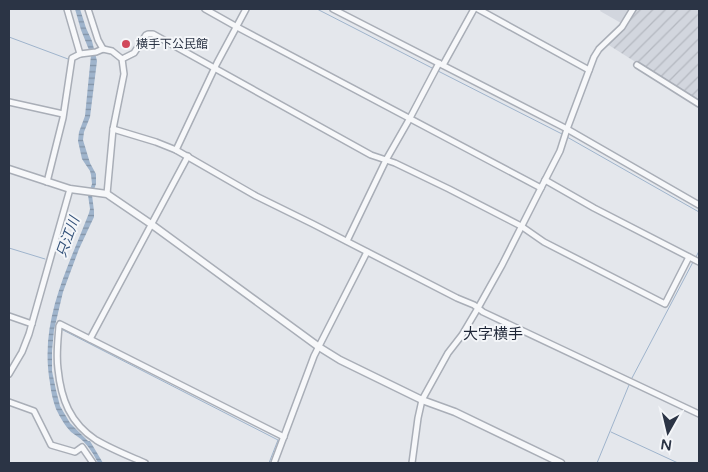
<svg xmlns="http://www.w3.org/2000/svg" width="708" height="472" font-family="'Varela Round','Noto Sans JP',sans-serif">
<style>
.built{fill:#d2d6de}
.industrial{fill:url(#industrial-furrows)}
.water{fill:url(#water-rules)}
.lines{fill:none;stroke-linecap:round;stroke-linejoin:round}
.stream{stroke:#9fb4cc;stroke-width:1}
.minor-casing{stroke:#a9aeb7;stroke-width:8}
.tertiary-casing{stroke:#a9aeb7;stroke-width:9}
.minor{stroke:#f7f8fa;stroke-width:5}
.tertiary{stroke:#f7f8fa;stroke-width:6}
.poi-dot{fill:#d1495b;stroke:#f4f6f9;stroke-width:2}
.labels{text-anchor:middle;dominant-baseline:central;stroke-width:4;stroke-linejoin:round;paint-order:stroke}
.poi-label{font-size:12px;fill:#2b3445;stroke:#f4f6f9;text-anchor:start}
.water-label{font-size:14px;font-style:italic;fill:#34527a;stroke:#f4f6f9}
.quarter-label{font-size:15px;fill:#1d2536;stroke:#f4f6f9}
</style>
<defs>
<pattern id="industrial-furrows" width="10" height="10" patternUnits="userSpaceOnUse" patternTransform="scale(1.25)"><rect width="10" height="10" fill="#d2d6de"/><path d="M-1 1l2-2M0 10L10 0M9 11l2-2" fill="none" stroke="#b4b8c0"/></pattern>
<pattern id="water-rules" width="6" height="5" patternUnits="userSpaceOnUse" patternTransform="scale(1.25)"><rect width="6" height="5" fill="#9fb4cc"/><path d="M0 2.5h6" fill="none" stroke="#8293a7"/></pattern>
</defs>
<rect width="100%" height="100%" fill="#e4e7ec"/>
<!-- built -->
<path class="built" d="M601 9H630L621 23 600 11Z"/>
<!-- industrial -->
<path class="industrial" d="M635 9H699V102L607 44Z"/>
<!-- water -->
<path class="water" d="M75 9H80L86 28 92 41 97 61 90 117 84 132 83 140 90 163 96 174V184L92 195 94 211V217L79 249 63 292 54 330 52 351V371L56 390 60 406 70 423 88 441H90L103 463H98C94 455 90 448 83 441 80 438 75 435 71 432 65 426 60 417 56 409 53 401 51 392 50 383 39 321 67 270 89 213L90 209 88 195 92 184 91 175 90 171 82 159 78 141 79 132 85 116 91 55 81 30Z"/>
<g class="lines">
<!-- stream -->
<g class="stream">
<path d="M317 9 434 69"/>
<path d="M9 37 68 59"/>
<path d="M438 71 564 135"/>
<path d="M9 105 59 116"/>
<path d="M567 137 699 212"/>
<path d="M9 248 45 259"/>
<path d="M696 257 699 251"/>
<path d="M61 329 278 440 269 463"/>
<path d="M632 378 693 262"/>
<path d="M611 432 678 463"/>
<path d="M597 463 629 385"/>
</g>
<defs>
<g id="minor">
<path d="M67 9 80 54"/>
<path d="M88 9 98 40 103 49"/>
<path d="M205 9 237 27 541 188"/>
<path d="M333 9 567 129 699 205"/>
<path d="M478 9 589 70"/>
<path d="M122 59 134 53 146 35 148 34H153L371 155 395 163 449 189 521 226 544 242 665 304 689 257"/>
<path d="M443 65 474 9"/>
<path d="M637 65 699 104"/>
<path d="M9 102 63 114"/>
<path d="M113 129 156 142 176 150 256 196 313 224 457 298 474 305 483 312 699 414"/>
<path d="M176 150 217 63 246 9"/>
<path d="M545 180 594 208 699 262"/>
<path d="M47 182 63 118 72 58 80 54 96 52 103 49 112 51 122 59 124 74 113 129 107 194"/>
<path d="M347 241 386 160 410 118 439 63"/>
<path d="M9 316 32 324"/>
<path d="M90 339 188 156"/>
<path d="M9 374 22 352 29 334 70 189"/>
<path d="M9 402 34 411 51 445 75 452 82 447 93 463"/>
<path d="M145 463C129 456 111 449 96 440 70 423 61 399 58 369 56 355 58 340 59 326L60 324 284 437"/>
<path d="M274 463 314 356 367 252"/>
<path d="M412 463 418 418 422 400 448 353 462 335 478 308 502 265 541 188 560 151 567 129 594 57 599 49 622 27 633 9"/>
</g>
<path id="tertiary" d="M9 169 70 189 107 194 151 224 319 347 340 360 422 400 455 412 561 463"/>
</defs>
<!-- minor casing -->
<use href="#minor" class="minor-casing"/>
<!-- tertiary casing -->
<use href="#tertiary" class="tertiary-casing"/>
<!-- minor -->
<use href="#minor" class="minor"/>
<!-- tertiary -->
<use href="#tertiary" class="tertiary"/>
</g>
<!-- markers -->
<circle class="poi-dot" cx="126" cy="44" r="5"/>
<g class="labels">
<!-- poi labels -->
<g class="poi-label">
<text x="136" y="44">横手下公民館</text>
</g>
<!-- water labels -->
<g class="water-label">
<text transform="translate(68 237) rotate(-70)">只江川</text>
</g>
<!-- quarter labels -->
<g class="quarter-label">
<text x="493" y="334">大字横手</text>
</g>
</g>
<!-- border -->
<rect width="708" height="472" fill="none" stroke="#2b3445" stroke-width="20"/>
<!-- north arrow -->
<g transform="translate(668 432) rotate(188)" stroke="#f4f6f9" stroke-width="4" paint-order="stroke">
<path d="M0-4L9 19L0 12L-9 19Z" fill="#2b3445"/>
<text y="-8" font-size="14" font-weight="bold" text-anchor="middle" fill="#2b3445">N</text>
</g>
</svg>
